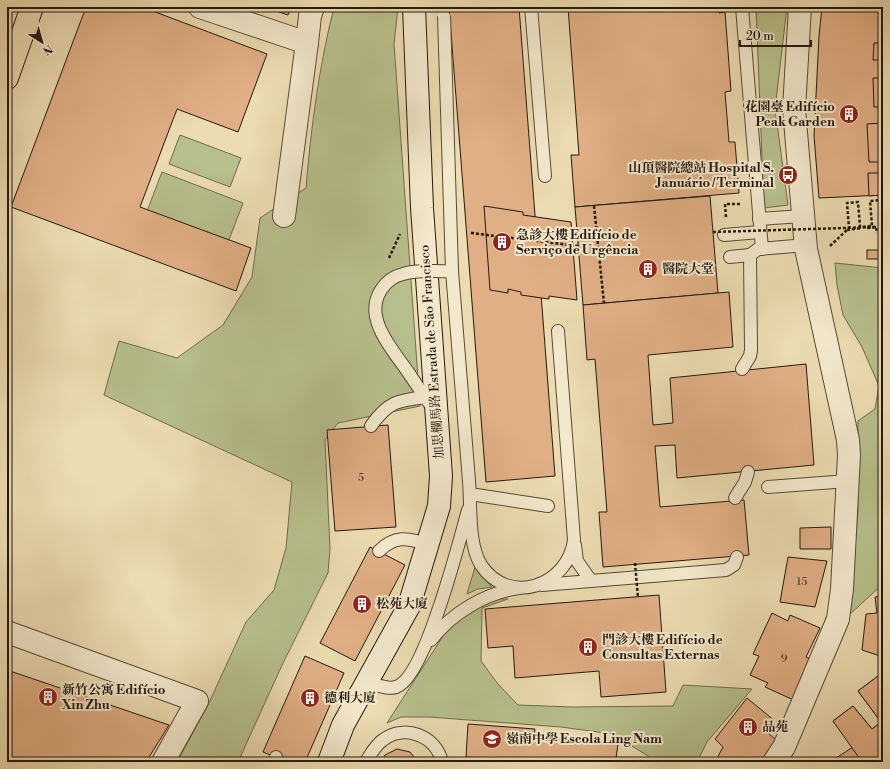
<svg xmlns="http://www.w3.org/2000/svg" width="890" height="769" font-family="'Libre Bodoni','Noto Serif SC',serif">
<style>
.green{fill:#b7c08c;stroke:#6e6c4e}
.building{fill:#e1af85;stroke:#241910}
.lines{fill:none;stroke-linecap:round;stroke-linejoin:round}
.lane-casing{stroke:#564a38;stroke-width:14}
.street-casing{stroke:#564a38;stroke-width:24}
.secondary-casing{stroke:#241910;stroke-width:24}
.primary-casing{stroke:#241910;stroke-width:24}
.path{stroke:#241910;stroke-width:2.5;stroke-dasharray:3 2;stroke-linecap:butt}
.lane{stroke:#f3e8cc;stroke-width:12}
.street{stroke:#f3e8cc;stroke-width:22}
.secondary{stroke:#f3e8cc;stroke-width:22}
.primary{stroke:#ecdcb1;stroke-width:22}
.lane-bridge-casing{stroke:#564a38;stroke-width:14;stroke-linecap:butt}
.path-bridge{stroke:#241910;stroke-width:2.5;stroke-dasharray:3 2;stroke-linecap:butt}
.lane-bridge{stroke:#f3e8cc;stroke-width:12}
.labels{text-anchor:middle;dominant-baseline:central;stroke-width:4;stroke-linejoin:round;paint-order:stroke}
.number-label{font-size:11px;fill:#533e2d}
.poi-label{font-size:13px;font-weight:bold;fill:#241910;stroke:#f3e8cc;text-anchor:start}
.street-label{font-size:13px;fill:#241910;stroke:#f3e8cc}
</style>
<rect width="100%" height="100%" fill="#ecdcb1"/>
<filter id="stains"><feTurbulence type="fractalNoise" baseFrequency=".005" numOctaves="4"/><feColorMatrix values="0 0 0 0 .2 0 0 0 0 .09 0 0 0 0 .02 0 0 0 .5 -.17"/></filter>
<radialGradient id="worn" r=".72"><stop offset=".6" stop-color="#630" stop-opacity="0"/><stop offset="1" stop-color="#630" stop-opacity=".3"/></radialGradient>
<!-- green -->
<g class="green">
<path d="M334 7H398L394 44 420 406 338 423 325 440 330 549 328 573 283 663 238 762H177L208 705 246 622 274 590 286 548 292 482 104 395 119 341 177 358 223 325 252 277 260 218 306 188C311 127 319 67 334 7Z"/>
<path d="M756 7H787L775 109 788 205 764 208Z"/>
<path d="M180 135 241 158 230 187 169 164Z"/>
<path d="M162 172 243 203 227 245 146 214Z"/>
<path d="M835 263 883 268V584L849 615 858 511V421L875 409 879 386 862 347 843 315 837 285Z"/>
<path d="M476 564 483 577 492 587 478 589 467 594Z"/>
<path d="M493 599H508L482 608 481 661 498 684 518 705 572 707 673 706 683 685 752 689 707 742 697 762H649L648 756 613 734 561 727 429 717H401L387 723 445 633 474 608Z"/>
</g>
<!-- building -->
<g class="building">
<path d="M86 7H142L267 54 238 132 177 109 140 207 251 248 236 291 11 207Z"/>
<path d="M265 7H291L288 15Z"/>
<path d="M449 7H519L555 476 486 482Z"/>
<path d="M568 7H718L719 13 725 12 731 91 725 92 729 142H735L739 193 575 207 571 155H579Z"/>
<path d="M822 7H883V195L819 198 814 136 819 36Z"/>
<path d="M874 43H883V60H873Z"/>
<path d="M873 78H883V113H880V107H874Z"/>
<path d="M882 117H883V195L869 196 868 173H882L881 162H869L867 124 881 123Z"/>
<path d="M710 196 718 293 583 305 575 207Z"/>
<path d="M484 206 523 212V215L571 222 577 300 549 296V299L521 295V292L508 289V293L490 290Z"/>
<rect x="867" y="250" width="16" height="9"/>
<path d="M729 292 733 347 648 355 653 425 673 423 670 378 806 364 814 465 677 478 675 445 655 446 660 507 744 500 749 555 603 567 599 512H607L595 359 587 360 583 305Z"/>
<path d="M388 425 396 527 335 531 327 430Z"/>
<path d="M831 527V549H800V528Z"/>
<path d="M370 547 405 565 355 661 320 643Z"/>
<path d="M788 557 827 561 815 607 780 602Z"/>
<path d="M659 595 666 692 601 697 599 671 515 678 513 646 488 648 485 609Z"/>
<path d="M883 596V657L862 650 866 614 877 613 875 597Z"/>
<path d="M772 613 788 621 790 615 820 628 806 657 817 662 798 702 765 687 768 683 750 675 759 656 753 654Z"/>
<path d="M305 656 344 673 305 762H287L263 752Z"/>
<path d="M7 670 169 725 146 762H7Z"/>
<path d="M878 676 883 682V762H830L853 747 833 721 853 706 872 729 881 722 858 691Z"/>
<path d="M878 676 883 682V762H862L833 721 853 706 872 729 881 722 858 691Z"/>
<path d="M747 698 776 722 768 733 782 745 770 762H715L723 747 715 739Z"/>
<path d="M468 724 535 729 534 737 618 744 616 758 645 760V762H534L466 757Z"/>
<path d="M397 749 410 752 418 762H381L385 755Z"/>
</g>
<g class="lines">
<defs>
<g id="lane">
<path d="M531 7 545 176"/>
<path d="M742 7 762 249"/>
<path d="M759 219 803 216"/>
<path d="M724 235 760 232"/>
<path d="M730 257 750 255"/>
<path d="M742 369 750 356 751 350 750 255 758 249 806 245"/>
<path d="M410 375 429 403"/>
<path d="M371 426C390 398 403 400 435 396"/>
<path d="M469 481C471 505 468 544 481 565 509 607 568 586 574 540L558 331"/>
<path d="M768 487 848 481"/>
<path d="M470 494 548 506"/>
<path d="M735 498 745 482 748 472"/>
<path d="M575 545 577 561 591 581"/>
<path d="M379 551C395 535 407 538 428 544"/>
<path d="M542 585 726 570 734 565 737 557"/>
<path d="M431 640C452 613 485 593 519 588"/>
<path d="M366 682C375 684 387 690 396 687 425 678 459 542 468 510"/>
<path d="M274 762 276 757"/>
<path d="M366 762C371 754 375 745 383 740 404 724 436 735 442 762"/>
</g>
<g id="street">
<path d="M200 7 307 43 310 16 313 7"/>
<path d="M284 216 307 43"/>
<path d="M7 632 197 701 163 762"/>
<path d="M774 762 784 747 838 619 842 589 849 455 848 440 806 249 794 109 800 7"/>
</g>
<path id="secondary" d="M329 762 343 725 409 606 439 506 441 476 422 208 414 7"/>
<path id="primary" d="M7 78 32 7"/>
</defs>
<!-- lane casing -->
<use href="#lane" class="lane-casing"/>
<!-- street casing -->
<use href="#street" class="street-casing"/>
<!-- secondary casing -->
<use href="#secondary" class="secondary-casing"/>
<!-- primary casing -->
<use href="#primary" class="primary-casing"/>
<!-- path -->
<g class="path">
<path d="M594 206 604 303"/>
<path d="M726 217 725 204H740"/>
<path d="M867 228 876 227 877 233"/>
<path d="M847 230 862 228"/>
<path d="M471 233 578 246"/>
<path d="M830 246 849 228 847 203 858 202 860 227 872 226 870 201 881 200 883 225"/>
<path d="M389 258 400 234"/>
</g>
<!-- lane -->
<use href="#lane" class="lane"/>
<!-- street -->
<use href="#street" class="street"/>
<!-- secondary -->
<use href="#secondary" class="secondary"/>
<!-- primary -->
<use href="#primary" class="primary"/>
<defs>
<g id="lane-bridge">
<path d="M444 16 452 271 469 481"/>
<path d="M410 375C395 352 362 319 381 290 386 282 394 276 403 274 418 269 436 272 452 271"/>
</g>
</defs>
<!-- lane-bridge casing -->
<use href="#lane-bridge" class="lane-bridge-casing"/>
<!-- path-bridge -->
<g class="path-bridge">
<path d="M713 232 876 227"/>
<path d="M635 563 638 598"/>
</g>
<!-- lane-bridge -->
<use href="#lane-bridge" class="lane-bridge"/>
</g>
<!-- icons -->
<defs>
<symbol id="building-disc" viewBox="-11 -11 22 22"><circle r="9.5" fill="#8f2418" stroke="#f3e8cc"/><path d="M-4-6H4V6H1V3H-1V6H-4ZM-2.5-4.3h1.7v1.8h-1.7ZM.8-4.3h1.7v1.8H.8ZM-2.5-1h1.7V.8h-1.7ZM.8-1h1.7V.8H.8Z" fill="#fff"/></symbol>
<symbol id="bus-disc" viewBox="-11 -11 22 22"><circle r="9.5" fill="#8f2418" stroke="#f3e8cc"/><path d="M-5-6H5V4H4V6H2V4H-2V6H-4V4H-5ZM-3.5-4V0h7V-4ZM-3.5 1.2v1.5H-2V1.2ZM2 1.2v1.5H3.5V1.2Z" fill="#fff"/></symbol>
<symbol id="school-disc" viewBox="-11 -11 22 22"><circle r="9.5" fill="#8f2418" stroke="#f3e8cc"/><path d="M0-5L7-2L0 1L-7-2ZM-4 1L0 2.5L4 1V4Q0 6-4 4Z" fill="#fff"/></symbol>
</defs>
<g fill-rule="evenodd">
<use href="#building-disc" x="838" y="103" width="22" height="22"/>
<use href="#bus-disc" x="777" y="164" width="22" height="22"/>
<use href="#building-disc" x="491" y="231" width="22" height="22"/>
<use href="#building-disc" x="637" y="258" width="22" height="22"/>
<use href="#building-disc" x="351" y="593" width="22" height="22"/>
<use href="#building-disc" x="577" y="636" width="22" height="22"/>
<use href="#building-disc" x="37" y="686" width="22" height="22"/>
<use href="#building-disc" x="299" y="687" width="22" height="22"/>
<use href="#building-disc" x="737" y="716" width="22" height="22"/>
<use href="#school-disc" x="481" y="728" width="22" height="22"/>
</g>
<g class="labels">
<!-- number labels -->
<g class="number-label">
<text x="361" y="478">5</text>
<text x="802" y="582">15</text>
<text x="784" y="659">9</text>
</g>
<!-- poi labels -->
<g class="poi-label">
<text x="835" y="107" text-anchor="end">花園臺 Edifício<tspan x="835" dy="15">Peak Garden</tspan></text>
<text x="774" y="168" text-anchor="end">山頂醫院總站 Hospital S.<tspan x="774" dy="15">Januário / Terminal</tspan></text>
<text x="516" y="235">急診大樓 Edifício de<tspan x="516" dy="15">Serviço de Urgência</tspan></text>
<text x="662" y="269">醫院大堂</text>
<text x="376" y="604">松苑大廈</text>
<text x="602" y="640">門診大樓 Edifício de<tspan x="602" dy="15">Consultas Externas</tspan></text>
<text x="62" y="690">新竹公寓 Edifício<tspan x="62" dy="15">Xin Zhu</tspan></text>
<text x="324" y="698">德利大廈</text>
<text x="762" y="727">品苑</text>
<text x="506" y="739">嶺南中學 Escola Ling Nam</text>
</g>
<!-- street labels -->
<g class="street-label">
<text transform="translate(432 352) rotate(-94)">加思欄馬路 Estrada de São Francisco</text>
</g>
</g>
<!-- margin -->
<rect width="890" height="769" fill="none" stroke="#ecdcb1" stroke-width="24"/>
<rect x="8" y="8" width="874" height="753" fill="none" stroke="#241910" stroke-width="2"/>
<rect x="12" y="12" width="866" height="745" fill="none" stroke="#241910"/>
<!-- north arrow -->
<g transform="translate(42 42) rotate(143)" stroke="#f3e8cc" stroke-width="3" paint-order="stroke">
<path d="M0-3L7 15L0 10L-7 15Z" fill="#241910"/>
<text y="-6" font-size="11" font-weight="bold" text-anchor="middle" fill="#241910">N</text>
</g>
<!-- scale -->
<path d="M740 40v6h71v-6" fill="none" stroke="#241910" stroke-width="2"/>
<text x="746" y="40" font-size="12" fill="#241910" stroke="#f3e8cc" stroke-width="3" paint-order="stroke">20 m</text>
<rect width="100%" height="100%" filter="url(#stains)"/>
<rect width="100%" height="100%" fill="url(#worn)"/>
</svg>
